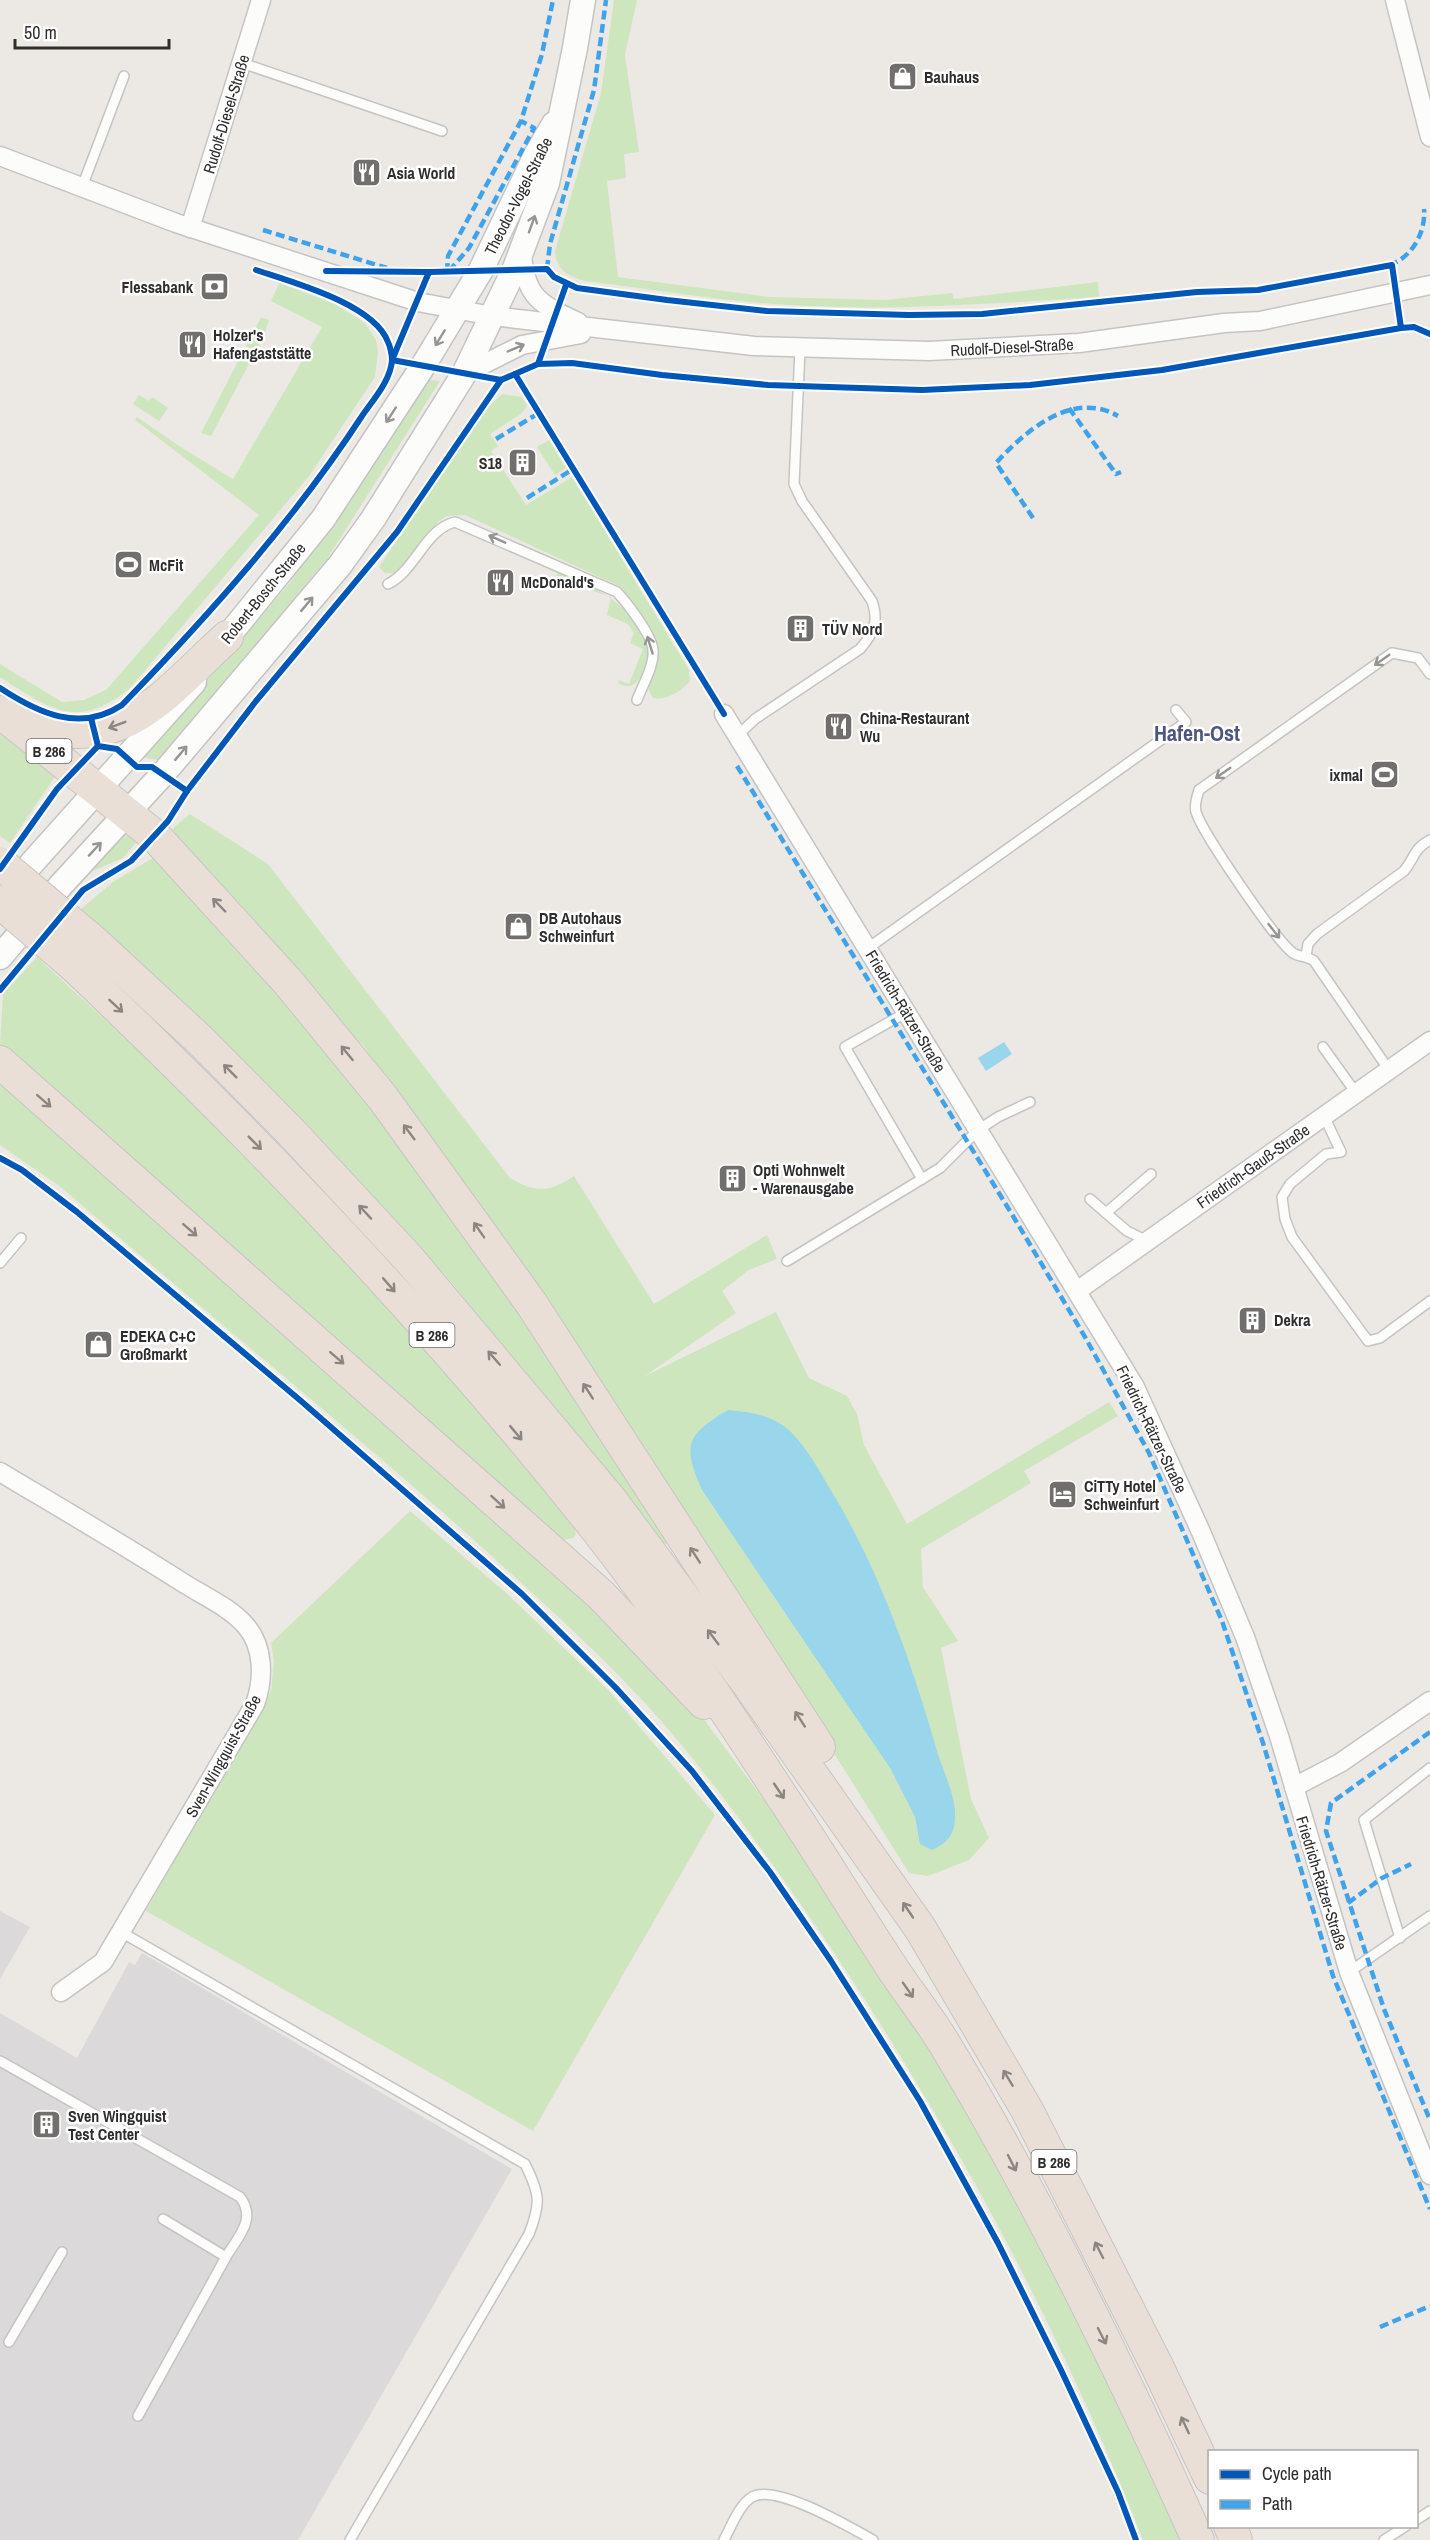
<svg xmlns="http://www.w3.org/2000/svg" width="1430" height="2540" font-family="'Archivo Narrow',sans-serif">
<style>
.industrial{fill:#dcd9db}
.green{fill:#cee6be;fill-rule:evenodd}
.water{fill:#99d6ec}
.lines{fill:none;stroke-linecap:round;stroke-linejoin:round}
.lane-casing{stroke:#c5c4c5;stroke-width:12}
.street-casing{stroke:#c5c4c5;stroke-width:21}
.secondary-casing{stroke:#c5c4c5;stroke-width:27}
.highway-casing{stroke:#c6c5c4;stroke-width:34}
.lane{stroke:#fcfcfb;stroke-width:9}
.street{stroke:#fcfcfb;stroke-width:18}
.secondary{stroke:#fcfcfb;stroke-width:24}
.highway{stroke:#eadfd6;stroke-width:32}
.highway-bridge-casing{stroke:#c6c5c4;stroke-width:34;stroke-linecap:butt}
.highway-bridge{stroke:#eadfd6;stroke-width:32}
.quiet{stroke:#3ea3eb;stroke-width:4.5;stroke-dasharray:9 4.5;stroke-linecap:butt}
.cycleway-casing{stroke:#fff;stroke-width:10}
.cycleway{stroke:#0057b8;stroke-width:6}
.oneway{stroke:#959594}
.oneway2{stroke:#8c8682}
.labels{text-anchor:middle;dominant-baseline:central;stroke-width:5;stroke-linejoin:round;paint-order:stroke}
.shield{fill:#fff;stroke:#6d6d6d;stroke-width:1.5}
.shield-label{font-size:15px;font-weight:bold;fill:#2e2e2e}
.poi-label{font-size:16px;font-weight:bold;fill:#2e2e2e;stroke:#fff;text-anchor:start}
.street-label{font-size:16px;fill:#2e2e2e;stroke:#fff}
.district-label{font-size:22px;font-weight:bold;fill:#4d5680;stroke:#fff}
</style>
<rect width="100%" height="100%" fill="#ece8e4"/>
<!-- industrial -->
<g class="industrial">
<path d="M0 1911 30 1927 0 1979Z"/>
<path d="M142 1953 512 2169 298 2540H0V2013L77 2058 129 1962 135 1965Z"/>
</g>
<!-- green -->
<g class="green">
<path d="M614 0H637L625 55 639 152 624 154 626 178 607 181 618 277 769 297 885 300 952 293 954 299 1098 282 1099 297C986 304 874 313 761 303 703 298 644 288 585 281 568 276 556 270 555 251L601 93Z"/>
<path d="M279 283 335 304 365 323 376 340 378 352 375 377 309 476 131 687C78 731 51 710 0 677V664L62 702 84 700 106 690 259 515 135 420 137 417 182 448 233 479 322 327 271 301Z"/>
<path d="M261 317 269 320 264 336 211 436 201 433Z"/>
<path d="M426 379 440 381 327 559 158 760 141 757 289 584Z"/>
<path d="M502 394 522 397 527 406 522 413 490 434 498 446 491 451 526 505 572 477 689 670 690 681C682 691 666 701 653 698L648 689 658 657V646L621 587 465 515 447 516 439 521 397 573H385L379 567 487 408Z"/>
<path d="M139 395 149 401 152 397 168 408 159 421 133 404Z"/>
<path d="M549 440 566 468 555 475 537 447Z"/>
<path d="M558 572C599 588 636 606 649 652 645 668 638 696 618 683L619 680 629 684 643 649 630 643 634 633 628 624 607 615 611 597 555 578Z"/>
<path d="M0 725 60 769 10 843 0 836Z"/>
<path d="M190 814 268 864 510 1178C536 1193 548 1193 574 1176L654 1304 767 1235 777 1259 749 1270 722 1291 736 1313 645 1376 776 1312 809 1378 847 1396 857 1414 864 1445 907 1524 1109 1402 1118 1416 1024 1471 1031 1483 921 1549 923 1587 958 1641 941 1648 971 1799 989 1838 969 1860 928 1876 909 1873 738 1600 363 1045 349 1033 172 833 174 827ZM790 1432C877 1542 917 1680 955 1813L918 1834 915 1817 890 1768Z"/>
<path d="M127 835 139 839 123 858 88 873 118 839Z"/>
<path d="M158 855 358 1080 501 1280 673 1538 664 1546 446 1276 244 1063 81 909 113 882Z"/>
<path d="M37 957 163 1073 392 1310 574 1524 576 1534 573 1538 563 1540 558 1536 0 1045 3 994Z"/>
<path d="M0 1072 495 1507 700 1714 776 1816 965 2104 1046 2254 1140 2446 1180 2540H1143C1058 2323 947 2118 816 1926 762 1849 708 1772 644 1702 588 1642 526 1587 465 1532 333 1415 195 1304 62 1188L0 1145Z"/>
<path d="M410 1511 504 1591 608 1690 715 1815 533 2131 146 1911 271 1691 274 1661 271 1643Z"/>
</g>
<!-- water -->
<g class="water">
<path d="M1004 1042 1012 1054 986 1071 978 1058Z"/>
<path d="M728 1410C751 1412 773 1415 791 1432 808 1449 820 1472 832 1492 881 1573 912 1664 938 1754 944 1773 956 1797 955 1816 955 1834 948 1843 932 1850L920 1844 915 1817 890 1768 702 1490C682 1445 686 1435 728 1410Z"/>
</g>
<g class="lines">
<defs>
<g id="lane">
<path d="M242 63 442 131"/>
<path d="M82 187 124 76"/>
<path d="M388 584C416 570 425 529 455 522L617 592C627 603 653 636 653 651 654 667 642 686 637 700"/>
<path d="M737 736 755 719 860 649C874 633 879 621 872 601L802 501 794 484 800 349"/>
<path d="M868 948 1186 722 1176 710"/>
<path d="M1306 956 1308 944 1317 934 1404 871C1415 858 1413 849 1430 840"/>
<path d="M907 1012 845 1047 922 1179"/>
<path d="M1323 1047 1356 1093"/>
<path d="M1389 1070 1314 961C1307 956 1299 957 1293 953 1276 941 1202 832 1196 812 1194 805 1197 796 1199 790L1392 653 1418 658 1430 674"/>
<path d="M1324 1116 1341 1152 1326 1154 1290 1184 1282 1197 1285 1219 1292 1237 1368 1341 1380 1338 1430 1301"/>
<path d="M1090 1199 1106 1213"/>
<path d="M1147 1241 1127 1231 1106 1213 1151 1174"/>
<path d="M787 1261 940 1168 978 1130 998 1117 1030 1102"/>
<path d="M0 1263 21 1238"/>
<path d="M121 1932 525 2164C540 2194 541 2203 529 2234L350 2540"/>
<path d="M1400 1938 1364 1820 1430 1768"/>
<path d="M1349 1972 1430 1916"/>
<path d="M0 2061 240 2197C257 2219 238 2237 226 2257"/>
<path d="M9 2342 62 2252"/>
<path d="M138 2416 226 2257 163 2219"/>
<path d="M1416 2520 1430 2511"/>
<path d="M724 2540C731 2527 739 2505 752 2497 776 2483 851 2528 873 2540"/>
<path d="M1384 2540 1406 2526"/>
</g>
<g id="street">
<path d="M1395 0 1430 137"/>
<path d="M0 156 176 223 418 302 492 316 754 346 929 351 1079 343 1224 323 1260 321 1430 285"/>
<path d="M190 228 261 0"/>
<path d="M522 254C525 297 541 305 578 322"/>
<path d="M464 374 522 345 581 334"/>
<path d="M724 714 1135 1387 1201 1532 1245 1637 1279 1736 1349 1972 1430 2175"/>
<path d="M1077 1291 1430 1041"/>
<path d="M0 1472C62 1509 124 1545 185 1584 204 1596 231 1608 246 1626 264 1647 264 1679 255 1704L103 1962 61 1992"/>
<path d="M1294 1787 1340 1763 1430 1701"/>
</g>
<g id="secondary">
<path d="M216 651 323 519 423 366 481 270 537 153 554 124"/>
<path d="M7 891 194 682"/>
<path d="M0 957 61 885 162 775 340 565 373 519 464 374 515 268 547 183 575 48 583 0"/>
</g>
<g id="highway">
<path d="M0 712 155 836 288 982 383 1098 531 1303 819 1747"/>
<path d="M17 719C120 759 158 700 227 637"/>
<path d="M94 942 201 1041 291 1132 409 1259 611 1500 748 1684 920 1928 1027 2110 1158 2368 1210 2478"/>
<path d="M74 966C259 1141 434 1325 593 1525 662 1612 722 1705 783 1798 819 1852 853 1908 889 1963 906 1990 927 2015 944 2043 1039 2200 1123 2373 1198 2540"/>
<path d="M0 1062 601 1595 704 1703"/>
<path d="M1230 2526 1236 2540"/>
</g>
</defs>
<!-- lane casing -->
<use href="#lane" class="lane-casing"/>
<!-- street casing -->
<use href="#street" class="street-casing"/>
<!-- secondary casing -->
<use href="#secondary" class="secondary-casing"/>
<!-- highway casing -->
<use href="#highway" class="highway-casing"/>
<!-- lane -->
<use href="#lane" class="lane"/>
<!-- street -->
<use href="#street" class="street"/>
<!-- secondary -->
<use href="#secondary" class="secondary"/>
<!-- highway -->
<use href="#highway" class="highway"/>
<defs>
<g id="highway-bridge">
<path d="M0 863 94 942"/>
<path d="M0 902 74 966"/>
</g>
</defs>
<!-- highway-bridge casing -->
<use href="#highway-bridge" class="highway-bridge-casing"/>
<!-- highway-bridge -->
<use href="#highway-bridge" class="highway-bridge"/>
<!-- quiet -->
<g class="quiet">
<path d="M263 230 387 268"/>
<path d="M1389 265C1412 258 1426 232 1424 209"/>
<path d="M547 269 550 244 594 90 606 0"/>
<path d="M449 271 469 248 534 128 521 121"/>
<path d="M447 272 448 256 521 121 542 54 553 0"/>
<path d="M1069 408 1116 474 1121 472"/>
<path d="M496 439 539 413"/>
<path d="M527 498 573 469"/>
<path d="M1033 518 996 463C1026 430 1073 390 1118 416"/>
<path d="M737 766 1013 1216 1085 1337 1149 1453 1222 1621 1263 1743 1333 1976 1430 2209"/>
<path d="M1430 1732 1331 1803 1326 1831 1384 2009 1430 2120"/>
<path d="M1348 1903 1382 1878 1411 1864"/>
<path d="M1380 2327 1430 2306"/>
</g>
<defs>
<g id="cycleway">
<path d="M326 271 429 272"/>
<path d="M1401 328 1392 265 1258 290 1197 292 982 314 909 315 767 311 667 300 577 288 554 277 547 269 429 272 392 360 501 380 538 364 572 363 662 375 768 385 922 390 1030 385 1162 370 1401 328 1414 327 1430 334"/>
<path d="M538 364 566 285"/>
<path d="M515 374 724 714"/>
<path d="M0 688C38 713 80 733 122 705 209 615 294 520 362 416 373 400 391 380 392 360 392 355 390 346 388 342 374 304 292 282 256 270"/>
<path d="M91 718 98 746 117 749 137 767H152L187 791"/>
<path d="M0 869 57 789 98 746"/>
<path d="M0 990 83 890 131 861 168 821 187 791 256 701 397 532 501 380"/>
<path d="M0 1158 22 1170 77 1212 301 1401 522 1594 616 1688 692 1771 770 1872 831 1961 920 2101 998 2243 1061 2370 1118 2492 1136 2540"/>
</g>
</defs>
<!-- cycleway casing -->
<use href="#cycleway" class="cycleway-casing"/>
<!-- cycleway -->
<use href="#cycleway" class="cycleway"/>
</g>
<!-- one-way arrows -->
<defs><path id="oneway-shaft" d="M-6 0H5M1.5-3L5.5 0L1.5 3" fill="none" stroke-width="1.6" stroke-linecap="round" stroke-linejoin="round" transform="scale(1.5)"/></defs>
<g class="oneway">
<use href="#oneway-shaft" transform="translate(532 224) rotate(-70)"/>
<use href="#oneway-shaft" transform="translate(440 338) rotate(121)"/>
<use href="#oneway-shaft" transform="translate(516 348) rotate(-23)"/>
<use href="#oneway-shaft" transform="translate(391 415) rotate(123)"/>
<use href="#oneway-shaft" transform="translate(497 539) rotate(-156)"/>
<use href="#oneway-shaft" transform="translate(307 604) rotate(-50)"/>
<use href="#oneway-shaft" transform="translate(650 645) rotate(-107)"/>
<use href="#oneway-shaft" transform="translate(1382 660) rotate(145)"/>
<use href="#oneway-shaft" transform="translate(181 753) rotate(-50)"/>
<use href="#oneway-shaft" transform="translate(1223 773) rotate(145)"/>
<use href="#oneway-shaft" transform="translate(95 849) rotate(-47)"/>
<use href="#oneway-shaft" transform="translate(1274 931) rotate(52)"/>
</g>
<g class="oneway2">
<use href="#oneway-shaft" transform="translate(117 725) rotate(159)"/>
<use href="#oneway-shaft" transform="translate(219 905) rotate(-134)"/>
<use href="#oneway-shaft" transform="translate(116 1006) rotate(43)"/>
<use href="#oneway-shaft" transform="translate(347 1053) rotate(-129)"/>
<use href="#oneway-shaft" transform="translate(230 1071) rotate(-135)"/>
<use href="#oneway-shaft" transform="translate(44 1101) rotate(41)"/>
<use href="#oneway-shaft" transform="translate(409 1132) rotate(-127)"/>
<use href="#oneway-shaft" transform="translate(255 1143) rotate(45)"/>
<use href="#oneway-shaft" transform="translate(365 1212) rotate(-133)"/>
<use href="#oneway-shaft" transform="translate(190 1230) rotate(41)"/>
<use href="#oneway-shaft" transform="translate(479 1230) rotate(-125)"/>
<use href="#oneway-shaft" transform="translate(389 1285) rotate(49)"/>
<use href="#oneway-shaft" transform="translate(337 1358) rotate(41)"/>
<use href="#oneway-shaft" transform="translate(494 1358) rotate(-131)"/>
<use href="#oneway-shaft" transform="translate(588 1391) rotate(-123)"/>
<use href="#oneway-shaft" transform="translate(516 1433) rotate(50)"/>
<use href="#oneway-shaft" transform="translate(498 1502) rotate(42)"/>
<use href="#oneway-shaft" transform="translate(695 1555) rotate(-123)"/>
<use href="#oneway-shaft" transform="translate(713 1637) rotate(-127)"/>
<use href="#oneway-shaft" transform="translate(800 1719) rotate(-123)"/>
<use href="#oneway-shaft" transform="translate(779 1791) rotate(56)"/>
<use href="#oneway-shaft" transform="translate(908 1910) rotate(-124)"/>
<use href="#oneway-shaft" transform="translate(908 1990) rotate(55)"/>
<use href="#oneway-shaft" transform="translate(1008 2078) rotate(-121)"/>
<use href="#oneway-shaft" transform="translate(1012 2163) rotate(63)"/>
<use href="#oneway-shaft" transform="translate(1099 2250) rotate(-117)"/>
<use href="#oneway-shaft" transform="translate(1102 2336) rotate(63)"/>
<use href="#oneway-shaft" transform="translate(1185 2425) rotate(-115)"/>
</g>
<!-- icons -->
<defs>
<symbol id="shop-square" viewBox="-11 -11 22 22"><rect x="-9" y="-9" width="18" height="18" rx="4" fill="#706f6e" stroke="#fff"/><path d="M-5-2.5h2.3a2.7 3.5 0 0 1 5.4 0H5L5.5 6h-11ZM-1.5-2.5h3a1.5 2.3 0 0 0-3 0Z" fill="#fff"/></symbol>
<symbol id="restaurant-square" viewBox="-11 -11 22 22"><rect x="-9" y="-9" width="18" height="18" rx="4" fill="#706f6e" stroke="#fff"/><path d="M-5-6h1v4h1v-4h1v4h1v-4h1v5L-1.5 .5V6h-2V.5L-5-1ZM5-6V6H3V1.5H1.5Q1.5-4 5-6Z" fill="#fff"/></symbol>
<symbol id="bank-square" viewBox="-11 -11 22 22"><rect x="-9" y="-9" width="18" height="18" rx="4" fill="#706f6e" stroke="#fff"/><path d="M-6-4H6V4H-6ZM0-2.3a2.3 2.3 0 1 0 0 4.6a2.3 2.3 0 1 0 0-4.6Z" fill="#fff"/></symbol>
<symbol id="building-square" viewBox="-11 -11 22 22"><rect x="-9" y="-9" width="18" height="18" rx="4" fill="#706f6e" stroke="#fff"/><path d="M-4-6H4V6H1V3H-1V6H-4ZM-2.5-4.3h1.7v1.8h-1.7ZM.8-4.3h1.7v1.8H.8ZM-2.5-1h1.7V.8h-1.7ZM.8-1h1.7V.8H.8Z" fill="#fff"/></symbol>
<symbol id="stadium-square" viewBox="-11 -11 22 22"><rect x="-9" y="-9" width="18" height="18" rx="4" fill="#706f6e" stroke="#fff"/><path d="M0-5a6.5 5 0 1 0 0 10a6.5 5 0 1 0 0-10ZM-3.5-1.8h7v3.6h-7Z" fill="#fff"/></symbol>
<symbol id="hotel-square" viewBox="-11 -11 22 22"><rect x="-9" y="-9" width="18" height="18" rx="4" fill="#706f6e" stroke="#fff"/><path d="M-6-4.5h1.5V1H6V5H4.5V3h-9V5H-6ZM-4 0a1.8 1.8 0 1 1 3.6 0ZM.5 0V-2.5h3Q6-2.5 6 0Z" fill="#fff"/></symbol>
</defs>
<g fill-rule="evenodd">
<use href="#shop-square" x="886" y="60" width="33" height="33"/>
<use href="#restaurant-square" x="350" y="156" width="33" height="33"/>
<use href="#bank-square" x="198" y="270" width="33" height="33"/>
<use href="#restaurant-square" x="176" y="328" width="33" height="33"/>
<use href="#building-square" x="506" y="446" width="33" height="33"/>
<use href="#stadium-square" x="112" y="548" width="33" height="33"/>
<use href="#restaurant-square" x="484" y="566" width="33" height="33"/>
<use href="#building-square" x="784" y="612" width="33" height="33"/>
<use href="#restaurant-square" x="822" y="710" width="33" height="33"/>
<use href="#stadium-square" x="1368" y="758" width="33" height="33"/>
<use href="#shop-square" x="502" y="910" width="33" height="33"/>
<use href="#building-square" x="716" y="1162" width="33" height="33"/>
<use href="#building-square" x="1236" y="1304" width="33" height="33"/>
<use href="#shop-square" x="82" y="1328" width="33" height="33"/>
<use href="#hotel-square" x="1046" y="1478" width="33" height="33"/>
<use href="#building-square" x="30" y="2108" width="33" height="33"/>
</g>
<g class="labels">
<!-- shield labels -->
<g class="shield">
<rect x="26.5" y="739" width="45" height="24" rx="4.5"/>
<rect x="409.5" y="1323" width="45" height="24" rx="4.5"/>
<rect x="1031.5" y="2150" width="45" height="24" rx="4.5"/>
</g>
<g class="shield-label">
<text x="49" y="751">B 286</text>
<text x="432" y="1335">B 286</text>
<text x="1054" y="2162">B 286</text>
</g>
<!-- poi labels -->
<g class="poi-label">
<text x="924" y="77">Bauhaus</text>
<text x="387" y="173">Asia World</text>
<text x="193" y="287" text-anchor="end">Flessabank</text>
<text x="213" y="335">Holzer's<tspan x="213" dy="18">Hafengaststätte</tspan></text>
<text x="502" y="463" text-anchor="end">S18</text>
<text x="149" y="565">McFit</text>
<text x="521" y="582">McDonald's</text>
<text x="822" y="629">TÜV Nord</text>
<text x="860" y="718">China-Restaurant<tspan x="860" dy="18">Wu</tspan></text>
<text x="1363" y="775" text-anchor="end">ixmal</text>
<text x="539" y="918">DB Autohaus<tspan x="539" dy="18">Schweinfurt</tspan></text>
<text x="753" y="1170">Opti Wohnwelt<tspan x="753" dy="18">- Warenausgabe</tspan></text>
<text x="1274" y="1320">Dekra</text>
<text x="120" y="1336">EDEKA C+C<tspan x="120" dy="18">Großmarkt</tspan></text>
<text x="1084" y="1486">CiTTy Hotel<tspan x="1084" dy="18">Schweinfurt</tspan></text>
<text x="68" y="2116">Sven Wingquist<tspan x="68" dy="18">Test Center</tspan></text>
</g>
<!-- street labels -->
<g class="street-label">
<text transform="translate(226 114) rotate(-73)">Rudolf-Diesel-Straße</text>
<text transform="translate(518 196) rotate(-63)">Theodor-Vogel-Straße</text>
<text transform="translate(1012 347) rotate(-3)">Rudolf-Diesel-Straße</text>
<text transform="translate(263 593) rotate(-51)">Robert-Bosch-Straße</text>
<text transform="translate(906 1011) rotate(59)">Friedrich-Rätzer-Straße</text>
<text transform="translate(1253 1166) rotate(-35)">Friedrich-Gauß-Straße</text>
<text transform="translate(1152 1429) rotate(64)">Friedrich-Rätzer-Straße</text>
<text transform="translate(223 1756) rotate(-61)">Sven-Wingquist-Straße</text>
<text transform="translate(1322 1883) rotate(73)">Friedrich-Rätzer-Straße</text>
</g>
<!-- district labels -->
<g class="district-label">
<text x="1197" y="733">Hafen-Ost</text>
</g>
</g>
<!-- legend -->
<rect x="1208" y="2450" width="210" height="78" fill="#ffffff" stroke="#ababab" stroke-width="1.5"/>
<rect x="1220" y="2470" width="30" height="9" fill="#0057b8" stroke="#ababab" stroke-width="1.5"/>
<text x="1262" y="2480" font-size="18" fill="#2e2e2e">Cycle path</text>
<rect x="1220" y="2500" width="30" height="9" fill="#3ea3eb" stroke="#ababab" stroke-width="1.5"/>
<text x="1262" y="2510" font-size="18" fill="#2e2e2e">Path</text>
<!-- scale -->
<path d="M15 39v9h154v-9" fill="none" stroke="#2e2e2e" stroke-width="3"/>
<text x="24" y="39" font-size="18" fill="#2e2e2e" stroke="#ffffff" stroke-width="4.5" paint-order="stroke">50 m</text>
</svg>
